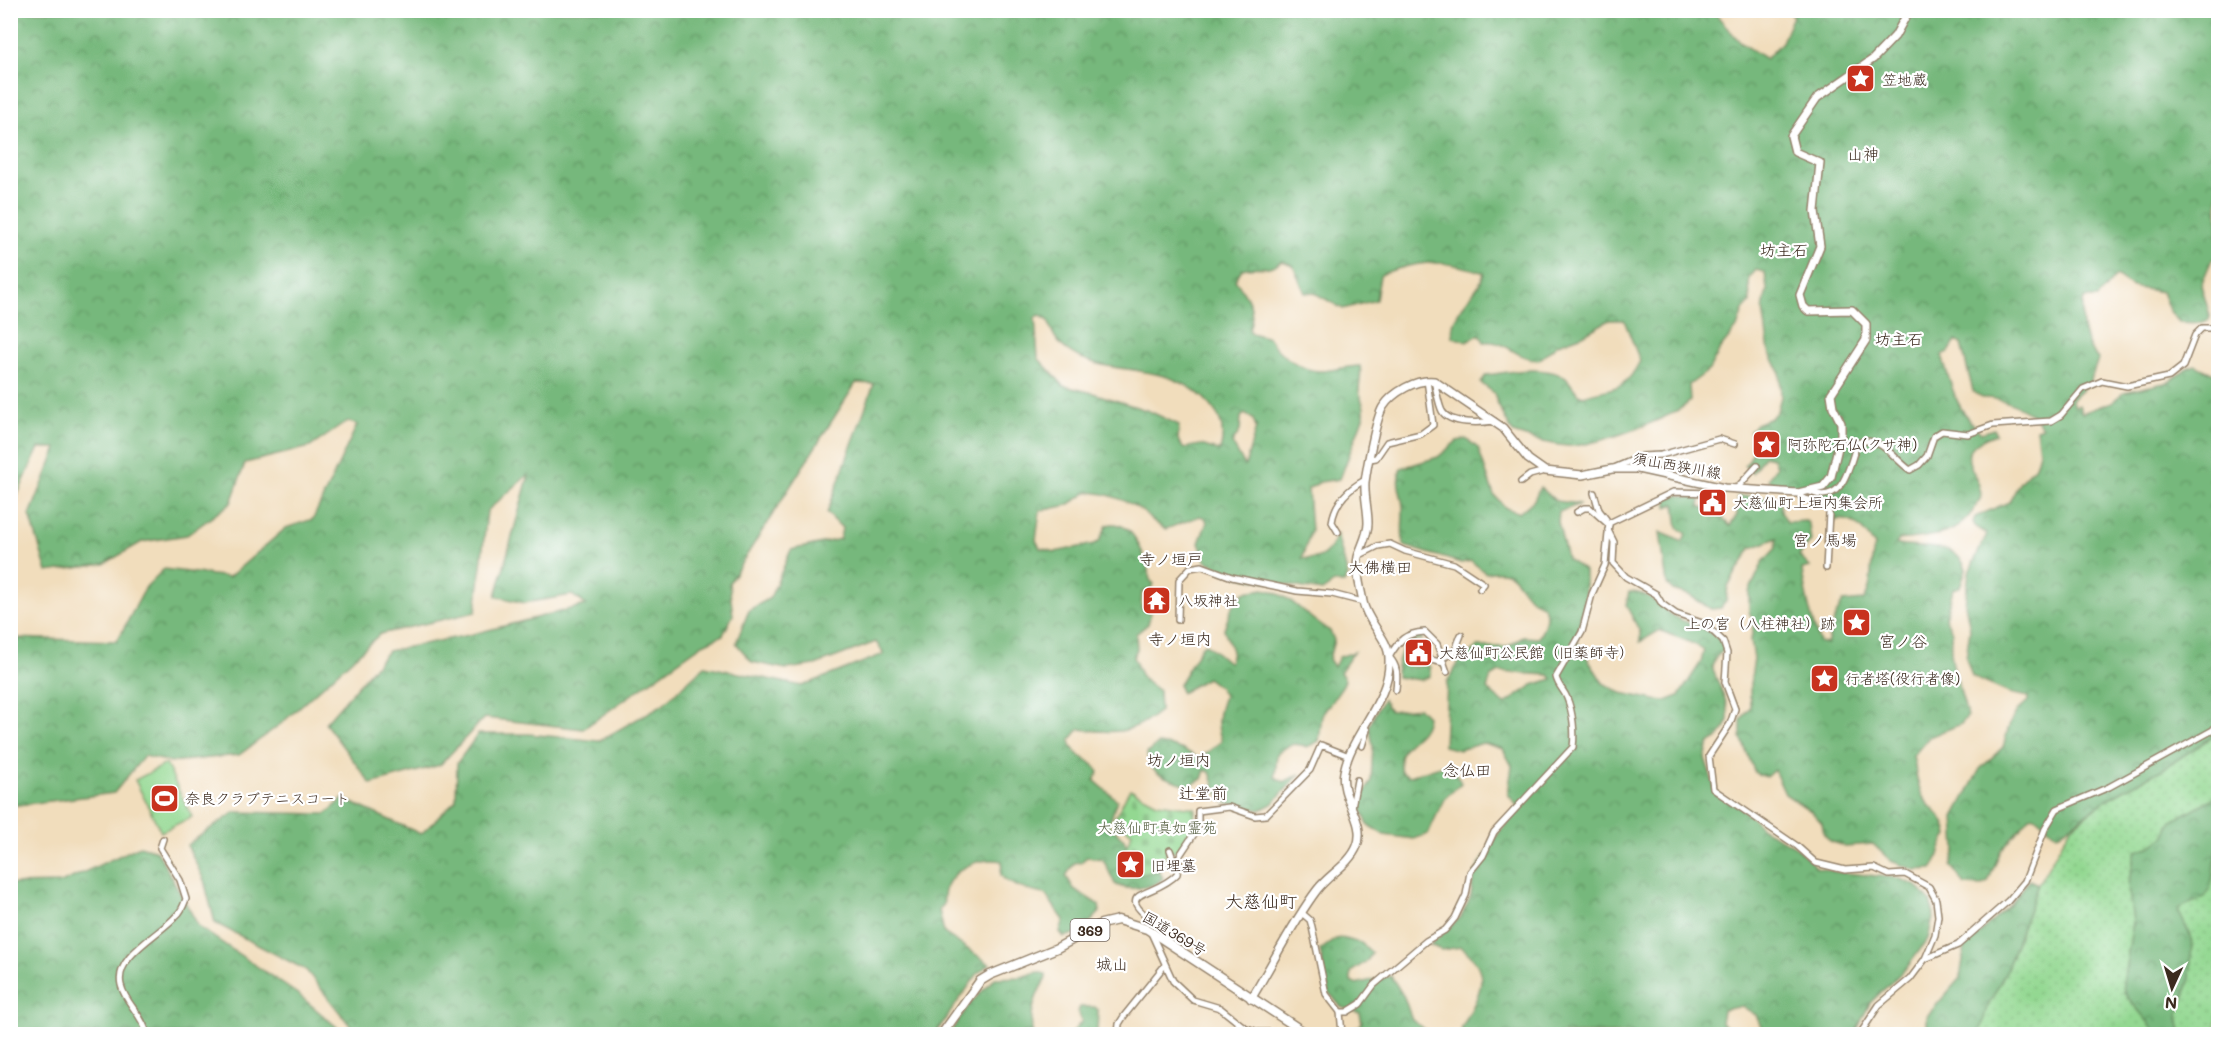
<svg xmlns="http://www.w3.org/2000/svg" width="2229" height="1045" font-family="Mali,'Klee One',sans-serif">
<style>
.grass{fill:url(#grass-dots);stroke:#678158;stroke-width:1.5}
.forest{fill:url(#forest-crowns);stroke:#58714c;stroke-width:1.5;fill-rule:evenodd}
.cemetery{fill:url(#cemetery-stones);stroke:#678158;stroke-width:1.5}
.pitch{fill:#93d891;stroke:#678158;stroke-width:1.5}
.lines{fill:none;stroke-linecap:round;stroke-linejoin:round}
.minor-casing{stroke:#96846d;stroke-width:8}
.secondary-casing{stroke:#96846d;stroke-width:10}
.trunk-casing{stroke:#96846d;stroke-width:11}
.minor{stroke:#fff;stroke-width:5}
.secondary{stroke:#fff;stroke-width:7}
.trunk{stroke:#fff;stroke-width:8}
.labels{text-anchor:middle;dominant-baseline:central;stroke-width:4.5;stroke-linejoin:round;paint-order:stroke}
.shield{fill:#fff;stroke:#766a62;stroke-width:1.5}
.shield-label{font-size:14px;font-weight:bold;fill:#3b2a1e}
.poi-label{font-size:15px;fill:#3b2a1e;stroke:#fff;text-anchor:start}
.street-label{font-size:15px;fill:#3b2a1e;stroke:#fff}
.park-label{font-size:15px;fill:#555e40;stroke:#fff}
.neighbourhood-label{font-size:16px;fill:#3b2a1e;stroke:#fff}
.quarter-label{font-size:18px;fill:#3b2a1e;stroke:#fff}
</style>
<defs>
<pattern id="grass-dots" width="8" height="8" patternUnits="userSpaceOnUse" patternTransform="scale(1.5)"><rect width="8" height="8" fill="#93d891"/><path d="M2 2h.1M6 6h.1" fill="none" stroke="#80ba7d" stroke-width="1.8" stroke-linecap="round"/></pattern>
<pattern id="forest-crowns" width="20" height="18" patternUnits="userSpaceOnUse" patternTransform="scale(1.5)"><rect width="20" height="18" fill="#76b87b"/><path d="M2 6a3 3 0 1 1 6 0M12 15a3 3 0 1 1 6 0" fill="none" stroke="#629664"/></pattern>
<pattern id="cemetery-stones" width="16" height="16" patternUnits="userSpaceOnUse" patternTransform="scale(1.5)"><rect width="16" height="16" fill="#93d891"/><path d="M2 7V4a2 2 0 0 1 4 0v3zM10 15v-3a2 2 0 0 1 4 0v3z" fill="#80ba7d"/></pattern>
</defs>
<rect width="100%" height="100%" fill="#fff"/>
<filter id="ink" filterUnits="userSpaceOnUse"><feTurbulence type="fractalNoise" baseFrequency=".0167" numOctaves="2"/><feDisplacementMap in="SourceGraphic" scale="12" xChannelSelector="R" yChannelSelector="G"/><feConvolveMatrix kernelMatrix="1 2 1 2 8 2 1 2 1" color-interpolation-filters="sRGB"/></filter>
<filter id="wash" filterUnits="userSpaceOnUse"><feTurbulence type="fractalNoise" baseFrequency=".008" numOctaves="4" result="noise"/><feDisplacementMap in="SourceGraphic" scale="24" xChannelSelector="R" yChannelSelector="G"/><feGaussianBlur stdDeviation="1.35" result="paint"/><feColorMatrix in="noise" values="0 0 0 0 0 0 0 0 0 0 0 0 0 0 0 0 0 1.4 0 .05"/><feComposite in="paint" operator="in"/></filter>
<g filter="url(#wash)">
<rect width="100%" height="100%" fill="#f1ddbc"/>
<!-- grass -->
<path class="grass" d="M2218 734V1018L2214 1034H1930L2006 971 2038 884 2071 827 2109 798Z"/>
<!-- forest -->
<g class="forest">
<path d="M1712 10 1740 42 1766 59 1782 42 1793 16 1788 11H2218V257L2212 259 2201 285 2210 316 2209 320 2199 323 2179 322 2169 310 2162 292 2132 287 2116 276 2097 298H2084C2080 321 2082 342 2098 359L2090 382 2071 400 2075 407 2079 405 2082 413 2112 402 2124 392 2169 382 2187 368 2195 365 2218 376V733L2163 769 2109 798 2057 835 2035 816 2030 817 2001 850 1988 882 1980 886 1965 885 1951 866 1956 850 1954 817 1980 769 2003 747 2010 723 2017 711 2028 701V697L2009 693 1977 679 1972 676 1966 658 1970 628 1965 604 1969 572 1987 534 1975 526 1973 522 1975 517 2009 502 2020 482 2035 466 2039 452 2036 429 2042 427C2033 409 2001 397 1982 398L1973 391 1961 344 1956 341 1949 352 1942 355C1951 386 1957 412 1981 433L1994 429 1996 434C1944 452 1982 471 1981 497 1962 537 1938 535 1899 540L1896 544C1920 552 1954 537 1966 569L1960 587 1953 589 1945 618 1952 631C1946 661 1962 688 1967 717L1961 724 1929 737 1913 756C1917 771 1915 782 1923 797 1932 812 1945 814 1948 836 1939 845 1941 858 1932 869L1915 870 1891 861 1873 844 1845 846 1831 842 1824 834 1822 823 1811 811 1785 794 1774 770 1766 777 1755 773 1741 738V720L1750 707V684L1754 659 1751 640 1754 621 1749 612V592L1763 562 1776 548 1777 538 1751 548 1728 586 1726 601 1721 608 1711 609 1689 595 1673 590 1667 584 1660 532 1683 542 1686 533 1678 528 1675 504 1667 507V500L1679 495 1700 499V506L1710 510H1724L1723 519 1730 526 1737 515 1738 496 1780 498 1781 511 1787 522 1806 521 1809 524 1811 541 1799 556 1810 567 1802 569C1803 582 1814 635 1821 643L1827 644 1835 617 1843 602 1864 600C1874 585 1869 563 1875 545 1862 530 1854 515 1833 521 1832 508 1829 503 1816 499L1817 485 1806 489 1771 483 1768 479 1776 467 1773 458 1764 456 1752 473 1744 465 1748 462 1756 445 1750 431 1756 424 1771 418 1777 411 1781 397 1780 372 1769 352 1763 309 1767 290 1765 272 1756 270 1749 278 1750 303 1743 310 1737 328 1720 349 1709 370 1689 385 1690 401C1676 417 1590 448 1568 446 1550 445 1531 439 1513 433L1497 403 1494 393 1481 383 1486 375C1510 372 1541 365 1563 376 1572 381 1573 393 1583 396 1614 386 1624 393 1640 361L1624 320H1609L1583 335 1558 344 1539 360C1515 359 1506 339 1484 342L1480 334 1467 342 1453 337C1448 311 1479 295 1484 273 1455 263 1431 259 1401 268 1394 270 1386 271 1380 276L1376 300 1343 309 1313 292 1305 293 1293 265 1282 261C1265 272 1260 265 1242 269L1235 280C1247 295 1257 310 1249 329L1251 333 1269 338C1278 354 1301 371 1321 371 1334 371 1346 366 1360 366 1362 375 1359 382 1359 391 1360 400 1366 406 1364 415L1340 479 1320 482 1308 489 1311 531 1302 558C1322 562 1330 551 1337 534L1348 576 1344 583H1334L1322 591 1240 577 1206 561 1199 543 1207 522 1205 518 1200 516 1166 529C1156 525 1152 519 1143 512 1128 500 1106 493 1088 492L1068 505 1040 511 1036 540 1040 548 1055 552 1094 544 1099 542 1107 525C1134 517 1147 561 1150 580L1154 584 1149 590 1142 592 1141 608 1151 613 1148 624 1136 634 1137 649 1133 657 1143 679 1159 691 1160 711C1131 735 1116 733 1079 729L1070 740C1073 759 1091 757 1099 772L1094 780 1117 800 1109 825 1124 839 1129 853 1156 866 1163 878C1154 889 1126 891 1115 884L1103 859 1087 857 1081 862 1074 863 1066 876 1074 889 1099 905 1100 912 1081 932 1064 937 1060 932 1064 920 1045 894C1035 893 1006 885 1001 875 1000 871 1003 865 1002 861 976 855 940 874 944 904L939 910 944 933 990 964 978 973 935 1034H11V884L61 883 140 846 157 851 199 927 299 995 344 1033H356L306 970 215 923 204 880 187 845 235 812 326 814 343 799 421 834 456 800 457 763 478 734H529L599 741 662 705 705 666 802 686 884 654 876 642 815 665 786 669 752 662 736 643 749 610 770 598 791 550 840 539 842 528 827 513 874 384 856 383 729 583 733 615 723 635 703 644 583 729 484 718 440 765 371 784 325 723 388 651 469 635 586 605 572 595 524 603 496 596 529 474 487 511 476 612 380 634 282 723 239 755 171 762 144 756 114 793 11 806V638L117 641 146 587 164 569 229 577 286 528 313 519 357 425 348 421 310 447 245 463 231 503 187 535 142 542 104 564 47 572 30 515 57 448H39L11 509V11ZM1039 315 1048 320C1052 333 1056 342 1067 350 1110 381 1171 356 1213 408 1223 420 1224 436 1220 451L1201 445 1183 448 1178 440 1179 425 1149 411 1093 393 1064 386 1038 358 1035 318ZM1245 414 1253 419 1256 428 1245 466 1232 443 1240 431 1241 417Z"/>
<path d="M1466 439 1478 448 1494 495 1506 508 1519 513 1534 500 1540 487 1556 501 1580 504 1559 512 1558 522 1567 559 1585 571V596L1576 640 1603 683 1621 693 1655 700 1666 701 1679 696 1701 662 1704 650C1699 644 1671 636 1660 630L1640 642V632L1626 605 1629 592C1649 592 1656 603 1670 614 1688 626 1714 626 1725 649L1715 658 1712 667C1721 694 1745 724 1709 744L1705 758 1717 795 1742 809 1766 831 1795 846 1816 867 1836 872 1898 878 1917 886 1930 901 1934 914 1928 939 1908 966 1870 1003 1855 1034H1764L1756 1015 1742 1006 1723 1010 1721 1023 1728 1028 1723 1034H1465L1461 1030C1476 998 1497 974 1461 947L1441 950 1430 945 1461 917 1471 896 1474 874 1500 831 1517 812 1516 804 1508 794 1512 766 1503 749 1483 743 1459 750 1444 746 1447 682 1461 659 1477 647H1507L1523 637 1538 638C1543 631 1550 614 1543 606 1540 603 1534 602 1531 599 1513 581 1517 567 1486 573L1471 561 1461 563 1404 546C1401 534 1403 524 1403 511 1404 496 1394 485 1401 468L1438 457 1457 441ZM1499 672 1549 675 1552 679 1533 685 1505 704 1487 689 1491 677Z"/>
<path d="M1264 589C1293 595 1306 618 1330 631L1334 640 1329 659 1334 667 1339 657 1354 652 1340 672 1345 680 1343 685 1322 715 1319 741 1307 747C1293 741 1288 745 1277 754L1275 777 1284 782 1300 774 1272 804 1260 810 1224 802 1216 790 1210 772 1205 770 1202 779 1189 786C1171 778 1148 777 1147 753L1158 744C1177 746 1188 751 1203 761L1204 755 1222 741C1215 724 1218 713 1224 696L1219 687 1207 678 1181 693 1179 684 1202 646 1206 644 1229 663 1232 651 1224 629 1232 607 1245 592Z"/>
<path d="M1421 636 1422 640 1413 641 1408 664 1412 667 1426 665 1430 667V676L1421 680 1397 677 1396 672C1400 655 1401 639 1421 636Z"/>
<path d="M1383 699 1390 711 1419 708 1427 716C1425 743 1393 739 1401 772L1410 776 1443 765 1456 774 1461 783 1444 799 1428 834 1414 839 1384 835 1368 825 1361 808 1362 798 1371 781 1373 745 1369 726Z"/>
<path d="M2218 795V847C2211 860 2217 888 2204 897 2196 903 2186 903 2178 910L2192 940 2190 978 2178 1015 2181 1034H2158L2124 993 2123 983 2133 922 2128 884 2136 851 2152 846 2164 837 2172 821Z"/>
<path d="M2029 880 2038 884 2006 971 1986 1010 1980 1034H1959L1957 1029H1946L1932 1033 1927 1025V1016L1960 978 1965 947 2011 904Z"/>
<path d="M1341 938 1361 943 1372 953 1367 961 1351 972V982L1355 984 1391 976 1404 997 1412 1020 1431 1034H1351L1362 1022 1360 1013 1341 1007 1328 991 1320 950 1336 939Z"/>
<path d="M1037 972 1046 974C1047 981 1044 981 1041 987 1034 999 1029 1021 1033 1034H949L970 1004 995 978 1021 977Z"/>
<path d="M1080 1007H1095L1098 1010 1097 1034H1071L1082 1021 1078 1012Z"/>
</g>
<!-- cemetery -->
<path class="cemetery" d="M1130 789 1157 803 1195 808 1194 828 1179 851H1167L1158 871 1133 876 1119 863 1132 833 1114 819Z"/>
<!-- pitch -->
<path class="pitch" d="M166 764 192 817 161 832 135 780Z"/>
</g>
<g filter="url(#ink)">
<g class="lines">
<defs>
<g id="minor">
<path d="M1434 382C1437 391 1438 403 1442 411 1450 425 1481 423 1494 421"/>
<path d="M1370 459 1376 458 1387 442 1421 434 1433 425 1427 380"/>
<path d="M1614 468 1642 456 1661 455 1719 439 1735 444"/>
<path d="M1521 482 1530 475 1545 471"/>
<path d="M1736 489 1757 466"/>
<path d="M1810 492C1843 506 1849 467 1857 443 1880 434 1893 458 1910 470L1919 465 1927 456 1934 436 1942 431 1968 434 1993 425 2051 421 2061 415 2083 389 2102 381 2127 386 2169 377 2183 366 2195 335 2202 328H2218"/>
<path d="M1594 493 1599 510 1606 519"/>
<path d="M1798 493 1802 498 1825 505 1829 513 1826 568"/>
<path d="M1577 512 1584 508H1590L1609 525"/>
<path d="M1608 530 1614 542 1613 563 1626 577 1656 594 1662 604 1676 614 1705 624 1723 641 1727 653 1725 682 1735 709 1730 724 1709 756 1713 789 1797 846 1816 863 1845 870 1874 868 1889 875 1905 874 1929 887 1936 900 1938 916 1935 935 1925 959 1910 979 1879 1005 1860 1034"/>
<path d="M1338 532 1332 522C1335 502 1348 489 1365 480"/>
<path d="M1358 556 1378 546 1390 544 1405 551 1454 564 1484 584 1480 589"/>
<path d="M1178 620 1179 580 1190 568 1202 566 1232 577 1297 591 1332 594 1363 602"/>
<path d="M1442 658 1454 653 1461 635"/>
<path d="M1427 659 1444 663"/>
<path d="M1396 690C1397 677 1399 667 1389 657 1399 640 1405 633 1425 632L1437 644 1447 672"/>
<path d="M1362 746 1367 730 1364 726"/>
<path d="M1352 807 1357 780"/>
<path d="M1170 850 1174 861 1179 865"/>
<path d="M1303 914 1310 920 1312 927 1326 994 1340 1012 1342 1034"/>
<path d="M1152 935 1173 981 1193 1000 1220 1008 1244 1027 1258 1032 1303 1033"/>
<path d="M1165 940 1168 932C1102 888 1153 900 1177 874L1180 855 1198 828V811L1229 807 1255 816 1266 815 1310 770 1321 745 1349 756"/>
<path d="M1925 959 1958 945 2008 901 2025 881 2045 829 2057 809 2109 787 2213 730 2218 723"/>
<path d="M1340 1012H1347L1360 1004 1374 985 1426 941 1445 930 1455 918 1466 895 1470 872 1483 856 1494 832 1573 747C1575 732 1573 713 1567 698 1564 690 1558 686 1556 677L1582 632 1592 594 1605 565 1609 523 1673 492 1714 493 1724 488"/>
<path d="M1244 1027 1250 1034"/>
<path d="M147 1034C143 1015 125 1003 121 985 114 956 160 935 177 915 182 911 184 904 186 899L180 880 160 848 163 839"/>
<path d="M1118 1034 1119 1024 1124 1016 1165 965"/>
<path d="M1236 1034 1239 1024"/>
</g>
<path id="secondary" d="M1251 999C1273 963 1292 923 1317 890 1328 875 1350 864 1357 846 1367 821 1339 798 1344 772 1351 733 1391 701 1389 659 1389 638 1367 623 1363 602 1361 589 1355 571 1358 557 1361 546 1368 535 1368 523 1368 509 1364 496 1365 482 1367 467 1376 418 1383 407 1393 392 1416 379 1434 381L1503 428 1528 459 1545 471 1582 475 1612 469H1638L1724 488 1798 493 1823 487 1831 477 1841 435V423L1833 407 1831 394 1866 340V324L1852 310 1808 311 1803 306 1800 295 1820 246 1815 211 1820 163 1795 152 1791 136 1817 98 1873 59 1895 36 1906 16 1912 10"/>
<path id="trunk" d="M942 1034 980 981 990 975 1057 948 1101 924 1118 920 1147 929 1307 1034"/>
</defs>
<!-- minor casing -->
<use href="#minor" class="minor-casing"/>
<!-- secondary casing -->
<use href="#secondary" class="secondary-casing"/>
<!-- trunk casing -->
<use href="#trunk" class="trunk-casing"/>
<!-- minor -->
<use href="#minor" class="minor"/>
<!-- secondary -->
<use href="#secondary" class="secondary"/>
<!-- trunk -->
<use href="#trunk" class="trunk"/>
</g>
</g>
<!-- icons -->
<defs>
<symbol id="sight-square" viewBox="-11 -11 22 22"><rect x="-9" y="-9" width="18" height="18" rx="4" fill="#c8321e" stroke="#fff"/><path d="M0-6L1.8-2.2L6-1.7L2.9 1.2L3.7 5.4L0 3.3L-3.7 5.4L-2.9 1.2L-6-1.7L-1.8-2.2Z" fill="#fff"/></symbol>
<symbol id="civic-square" viewBox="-11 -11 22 22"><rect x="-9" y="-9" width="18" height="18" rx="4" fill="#c8321e" stroke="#fff"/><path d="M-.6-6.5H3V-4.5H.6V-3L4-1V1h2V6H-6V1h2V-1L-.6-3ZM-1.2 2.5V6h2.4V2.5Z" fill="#fff"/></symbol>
<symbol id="temple-square" viewBox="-11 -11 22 22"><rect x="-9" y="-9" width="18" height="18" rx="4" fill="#c8321e" stroke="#fff"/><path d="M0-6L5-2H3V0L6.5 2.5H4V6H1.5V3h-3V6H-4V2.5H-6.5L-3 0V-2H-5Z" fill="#fff"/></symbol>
<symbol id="stadium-square" viewBox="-11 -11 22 22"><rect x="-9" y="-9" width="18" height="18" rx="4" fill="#c8321e" stroke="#fff"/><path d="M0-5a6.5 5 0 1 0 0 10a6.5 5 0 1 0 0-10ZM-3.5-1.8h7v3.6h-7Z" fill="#fff"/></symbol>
</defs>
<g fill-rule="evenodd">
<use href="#sight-square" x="1844" y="62" width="33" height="33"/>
<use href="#sight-square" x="1750" y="428" width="33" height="33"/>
<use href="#civic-square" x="1696" y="486" width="33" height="33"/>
<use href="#temple-square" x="1140" y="584" width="33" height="33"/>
<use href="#sight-square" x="1840" y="606" width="33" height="33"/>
<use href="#civic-square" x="1402" y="636" width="33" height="33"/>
<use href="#sight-square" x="1808" y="662" width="33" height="33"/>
<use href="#stadium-square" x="148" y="782" width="33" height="33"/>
<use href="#sight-square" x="1114" y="848" width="33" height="33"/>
</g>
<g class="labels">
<!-- shield labels -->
<rect class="shield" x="1070.5" y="919" width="39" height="22" rx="4.5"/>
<g class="shield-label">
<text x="1090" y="930">369</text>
</g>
<!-- poi labels -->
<g class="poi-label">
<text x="1882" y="79">笠地蔵</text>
<text x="1787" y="444">阿弥陀石仏(クサ神)</text>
<text x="1733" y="502">大慈仙町上垣内集会所</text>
<text x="1178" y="600">八坂神社</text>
<text x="1835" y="623" text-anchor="end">上の宮（八柱神社）跡</text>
<text x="1439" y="652">大慈仙町公民館（旧薬師寺）</text>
<text x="1845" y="678">行者塔(役行者像)</text>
<text x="185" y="798">奈良クラブテニスコート</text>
<text x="1151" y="865">旧埋墓</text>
</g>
<!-- street labels -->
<g class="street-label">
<text transform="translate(1677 465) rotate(10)">須山西狭川線</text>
<text transform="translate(1175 933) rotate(31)">国道369号</text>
</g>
<!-- park labels -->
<g class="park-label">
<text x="1157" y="827">大慈仙町真如霊苑</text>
</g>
<!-- neighbourhood labels -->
<g class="neighbourhood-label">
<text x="1863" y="153">山神</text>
<text x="1784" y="249">坊主石</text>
<text x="1899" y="338">坊主石</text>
<text x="1825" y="539">宮ノ馬場</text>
<text x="1171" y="558">寺ノ垣戸</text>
<text x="1380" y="566">大佛横田</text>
<text x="1180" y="638">寺ノ垣内</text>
<text x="1903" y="640">宮ノ谷</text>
<text x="1179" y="759">坊ノ垣内</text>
<text x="1467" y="769">念仏田</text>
<text x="1203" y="792">辻堂前</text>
<text x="1112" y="963">城山</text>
</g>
<!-- quarter labels -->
<g class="quarter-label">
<text x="1261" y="901">大慈仙町</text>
</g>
</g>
<!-- margin -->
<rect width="2229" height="1045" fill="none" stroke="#fff" stroke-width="36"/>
<!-- north arrow -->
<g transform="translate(2172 988) rotate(184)" stroke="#ffffff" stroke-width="4.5" paint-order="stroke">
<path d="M0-4.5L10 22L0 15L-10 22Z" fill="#3b2a1e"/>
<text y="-9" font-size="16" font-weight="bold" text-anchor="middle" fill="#3b2a1e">N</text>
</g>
</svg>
